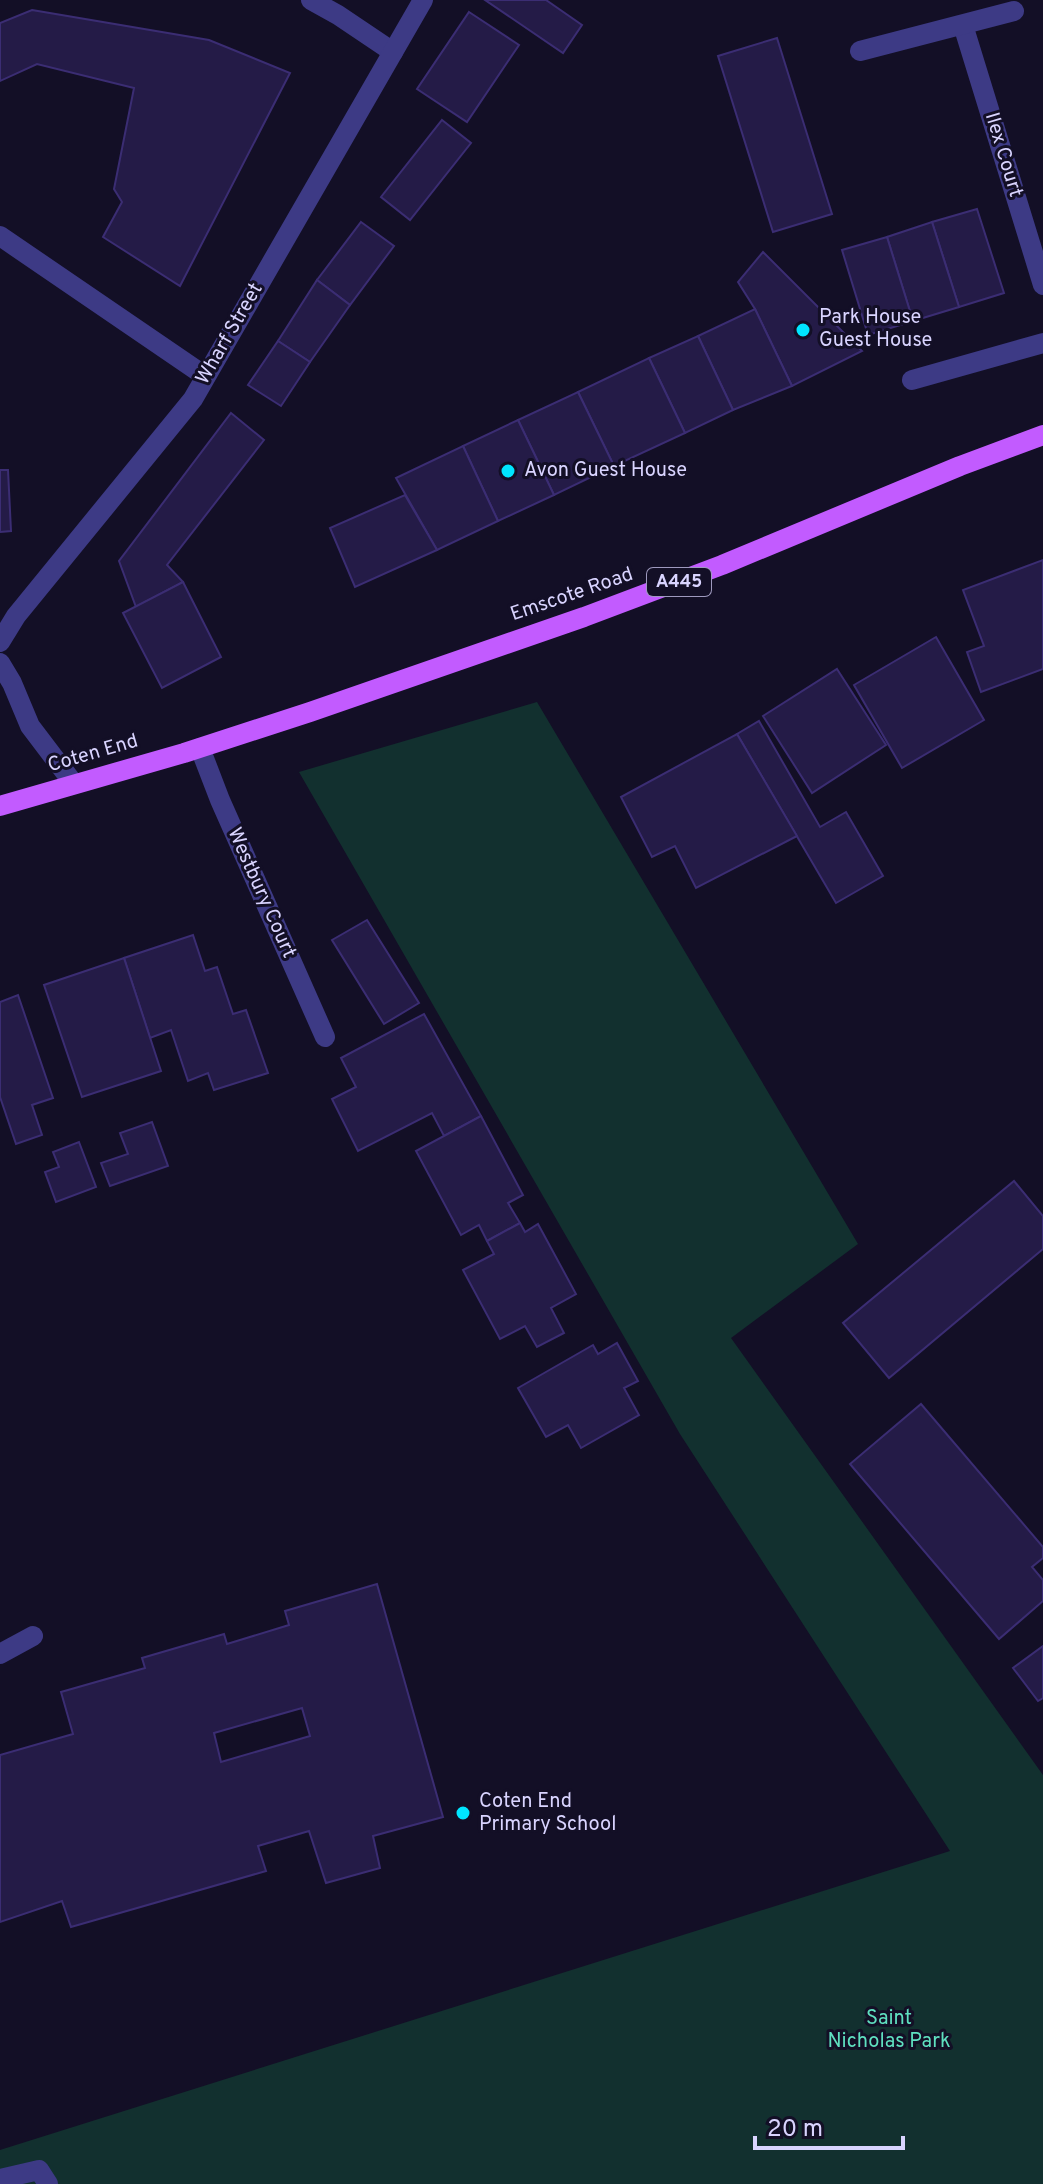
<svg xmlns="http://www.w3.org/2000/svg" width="1043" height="2184" font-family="Overpass,sans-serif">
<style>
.green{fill:#12302f}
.building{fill:#241b47;stroke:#3b2d73;stroke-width:2;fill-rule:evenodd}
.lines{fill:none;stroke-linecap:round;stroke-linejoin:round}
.lane{stroke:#3d3a85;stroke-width:20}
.street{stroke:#3d3a85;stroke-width:20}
.primary{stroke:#c25bff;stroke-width:20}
.poi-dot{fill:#00e5ff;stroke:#130f26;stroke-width:3}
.labels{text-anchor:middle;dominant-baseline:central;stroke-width:6;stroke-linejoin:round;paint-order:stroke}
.shield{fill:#130f26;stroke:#9e99be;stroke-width:2}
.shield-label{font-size:18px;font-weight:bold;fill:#d9d4ff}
.street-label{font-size:20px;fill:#d9d4ff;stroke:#130f26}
.poi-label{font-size:20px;fill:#d9d4ff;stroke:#130f26;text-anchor:start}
.park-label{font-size:20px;fill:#5fe0c0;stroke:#130f26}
</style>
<rect width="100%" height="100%" fill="#130f26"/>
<!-- green -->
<path class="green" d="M537 702 858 1244 731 1338 1043 1775V2184H0V2150L950 1851 680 1434 299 772Z"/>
<!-- building -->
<g class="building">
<path d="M485 0H546L582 25 563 53Z"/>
<path d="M32 10 209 40 290 73 180 286 103 237 122 202 114 189 134 88 37 64 0 81V23Z"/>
<path d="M469 12 519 45 467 122 417 89Z"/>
<path d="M777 38 832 214 773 232 718 56Z"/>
<path d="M442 120 471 143 410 220 381 197Z"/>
<path d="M977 209 1004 293 959 307 932 222Z"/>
<path d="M361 222 394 246 350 305 317 280Z"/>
<path d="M932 222 959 307 913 321 887 237Z"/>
<path d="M887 237 913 321 868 335 842 250Z"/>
<path d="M763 252 862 351 792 386 755 309 738 282Z"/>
<path d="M317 280 350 305 310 362 278 341Z"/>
<path d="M755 309 792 386 733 410 698 336Z"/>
<path d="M698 336 733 410 685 433 649 358Z"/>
<path d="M278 341 310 362 281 406 248 385Z"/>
<path d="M649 358 685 433 614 466 578 392Z"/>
<path d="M578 392 614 466 554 495 518 420Z"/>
<path d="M231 413 264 440 167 565 183 582 136 607 119 561Z"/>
<path d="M518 420 554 495 498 521 463 446Z"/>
<path d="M463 446 498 521 437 550 396 478Z"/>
<path d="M0 470H8L11 531 0 532Z"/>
<path d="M405 495 437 550 355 587 330 528Z"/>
<path d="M1043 560V669L981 692 967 652 984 646 963 590Z"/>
<path d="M183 582 221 657 162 688 123 613Z"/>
<path d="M936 637 984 720 902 768 854 685Z"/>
<path d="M837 669 886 745 812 793 763 716Z"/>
<path d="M759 721 820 827 846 812 883 876 836 903 737 734Z"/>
<path d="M737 734 797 836 696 888 675 846 652 857 621 797Z"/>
<path d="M367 920 419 1003 384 1024 332 940Z"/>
<path d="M193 935 205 971 217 967 233 1014 246 1010 268 1073 214 1090 208 1073 188 1081 171 1030 150 1038 124 958Z"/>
<path d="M124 958 161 1071 82 1097 44 985Z"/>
<path d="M18 995 53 1098 32 1105 42 1135 16 1144 0 1097V1002Z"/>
<path d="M424 1014 481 1116 444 1136 432 1113 358 1151 332 1099 356 1087 341 1058Z"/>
<path d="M481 1116 523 1195 508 1203 520 1223 487 1241 479 1225 461 1235 416 1151Z"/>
<path d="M152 1122 168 1166 110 1186 101 1163 128 1154 120 1133Z"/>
<path d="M79 1142 96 1187 56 1202 45 1172 59 1167 53 1152Z"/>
<path d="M1014 1181 1043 1216V1249L889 1378 843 1323Z"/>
<path d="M520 1223 525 1232 538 1224 576 1294 551 1308 564 1333 537 1347 525 1326 500 1339 463 1270 494 1254 487 1241Z"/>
<path d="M617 1343 638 1381 624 1388 639 1415 581 1448 568 1425 546 1437 518 1388 593 1345 598 1354Z"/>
<path d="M921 1404 1043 1547V1558L1032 1567 1043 1580V1601L999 1639 850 1464Z"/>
<path d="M377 1584 443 1817 373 1836 380 1868 326 1883 309 1831 258 1846 266 1871 71 1927 62 1901 0 1922V1755L73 1734 61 1692 145 1668 142 1658 224 1634 227 1644 289 1625 285 1611ZM302 1708 310 1736 221 1762 214 1733Z"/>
<path d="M1043 1646V1698L1038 1701 1013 1668Z"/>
</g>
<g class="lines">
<!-- lane -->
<g class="lane">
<path d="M311 0 338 15 393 52"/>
<path d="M0 236 205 376"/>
<path d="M0 1654 33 1636"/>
<path d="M0 2179 39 2170 48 2184"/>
</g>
<!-- street -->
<g class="street">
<path d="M963 25 1043 285"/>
<path d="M860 51 1014 11"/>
<path d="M912 380 1043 343"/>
<path d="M0 642 16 616 193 399 423 0"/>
<path d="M0 663 12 683 30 726 74 784"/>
<path d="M200 748 220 800 325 1037"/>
</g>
<!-- primary -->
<path class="primary" d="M0 806 184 753 310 712 584 617 722 565 960 466 1043 435"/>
</g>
<!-- markers -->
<g class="poi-dot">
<circle cx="803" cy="330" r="8"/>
<circle cx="508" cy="471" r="8"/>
<circle cx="463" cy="1813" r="8"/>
</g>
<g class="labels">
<!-- shield labels -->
<rect class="shield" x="647" y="568" width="64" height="28" rx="6"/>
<g class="shield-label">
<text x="679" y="582">A445</text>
</g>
<!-- street labels -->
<g class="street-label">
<text transform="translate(1003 155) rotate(73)">Ilex Court</text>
<text transform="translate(230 334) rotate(-60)">Wharf Street</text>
<text transform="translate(572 595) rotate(-19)">Emscote Road</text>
<text transform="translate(93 754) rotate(-16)">Coten End</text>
<text transform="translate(261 893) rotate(66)">Westbury Court</text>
</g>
<!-- poi labels -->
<g class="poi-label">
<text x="819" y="318">Park House<tspan x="819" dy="23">Guest House</tspan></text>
<text x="524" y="471">Avon Guest House</text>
<text x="479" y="1802">Coten End<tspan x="479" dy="23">Primary School</tspan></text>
</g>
<!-- park labels -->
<g class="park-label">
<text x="889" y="2019">Saint<tspan x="889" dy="23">Nicholas Park</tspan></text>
</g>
</g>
<!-- scale -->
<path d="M755 2136v12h148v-12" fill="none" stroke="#d9d4ff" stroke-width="4"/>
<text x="767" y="2136" font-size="24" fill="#d9d4ff" stroke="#130f26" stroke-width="6" paint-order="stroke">20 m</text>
</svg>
